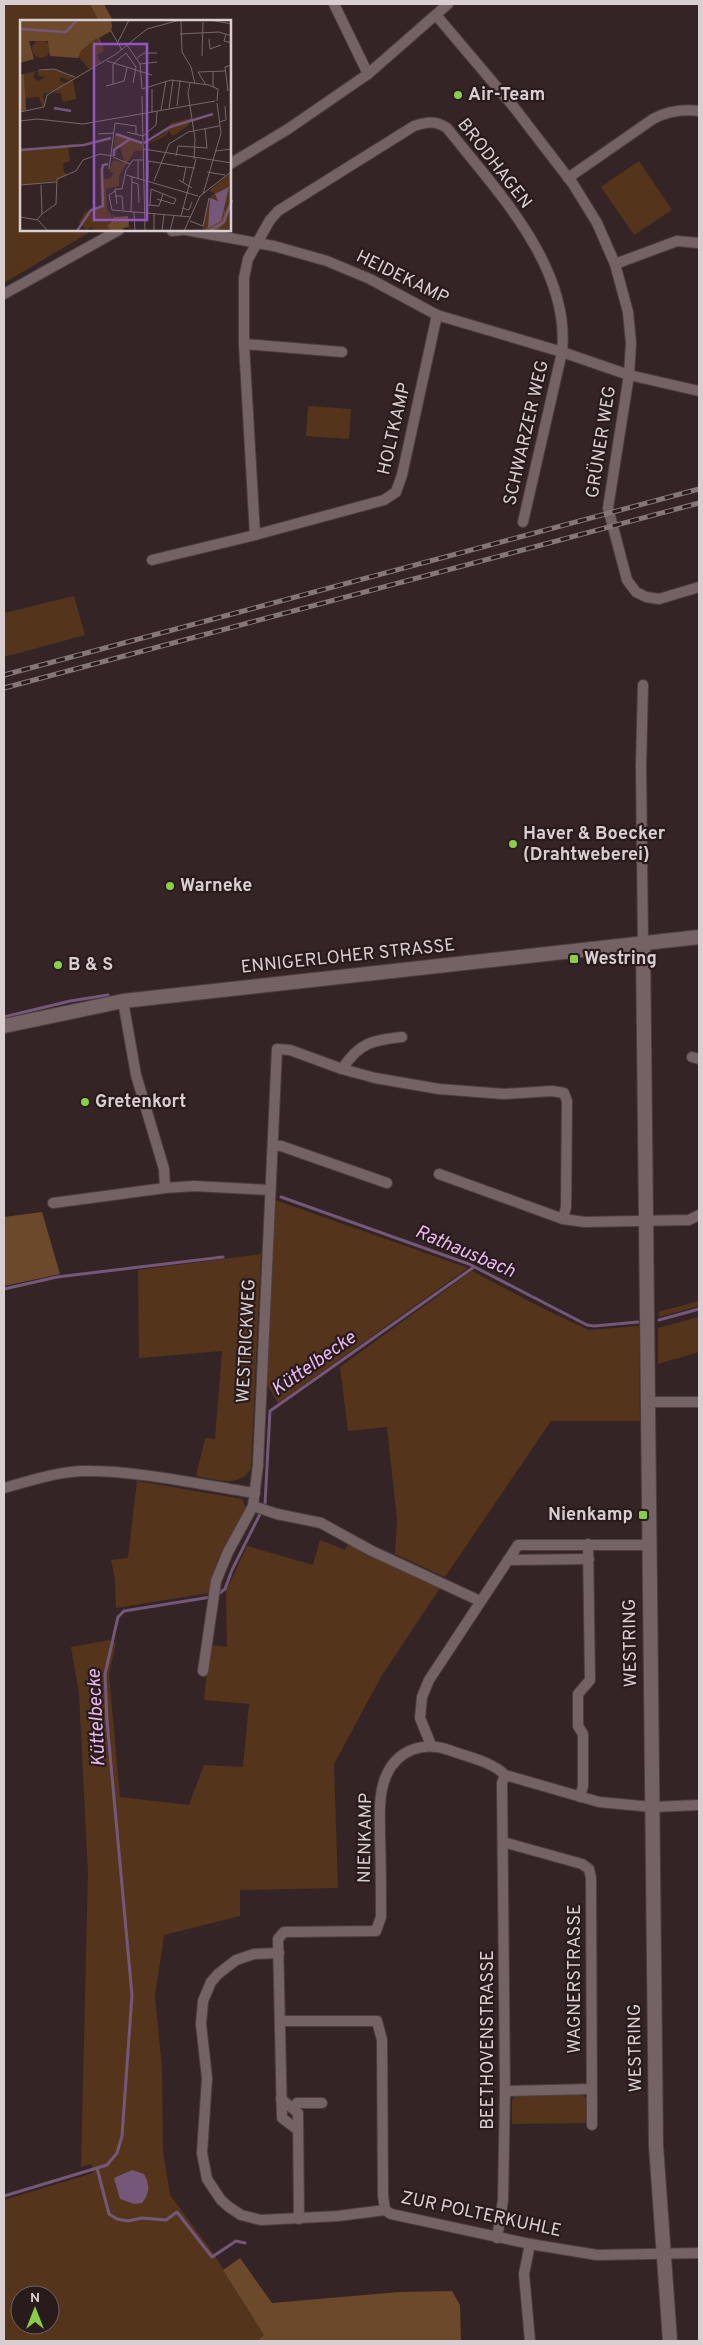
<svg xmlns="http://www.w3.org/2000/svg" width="703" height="2345" font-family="Overpass,sans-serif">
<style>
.green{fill:#54351b;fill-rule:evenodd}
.forest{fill:#6d492b}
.water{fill:#75577a}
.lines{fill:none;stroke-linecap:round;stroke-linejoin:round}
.stream{stroke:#75577a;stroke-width:3}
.street-casing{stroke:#4c3f41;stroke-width:12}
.secondary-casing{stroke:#4c3f41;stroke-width:16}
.street{stroke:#756264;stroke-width:10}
.secondary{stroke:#756264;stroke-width:14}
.rail-casing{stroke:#847778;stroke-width:5}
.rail{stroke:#291a1c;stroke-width:3;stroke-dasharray:9;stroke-linecap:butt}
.poi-dot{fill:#89ce48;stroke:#291a1c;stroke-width:2}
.labels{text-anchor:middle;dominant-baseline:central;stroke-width:4.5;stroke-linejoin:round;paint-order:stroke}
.poi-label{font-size:18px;font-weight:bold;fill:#d9cfd0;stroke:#291a1c;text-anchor:start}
.street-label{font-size:18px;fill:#d9cfd0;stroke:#291a1c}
.water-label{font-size:19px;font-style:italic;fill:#eab8f3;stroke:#291a1c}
.inset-river{fill:none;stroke:#75577a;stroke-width:2.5}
.inset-road{fill:none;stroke:#76686a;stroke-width:1}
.view{fill:#9255c3;fill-opacity:0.15;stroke:#9255c3;stroke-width:2.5}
.inset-edge{fill:none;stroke:#d9cfd0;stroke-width:2.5}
</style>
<rect width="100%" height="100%" fill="#342426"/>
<!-- green -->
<g class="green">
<path d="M4 4H90L99 21H21V230H87L88 233 4 283Z"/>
<path d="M639 161 672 210 634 235 601 187Z"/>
<path d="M308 406 351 409 349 439 306 436Z"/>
<path d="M74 596 85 635 4 657V613Z"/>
<path d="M275 1200 468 1268 278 1403 268 1386 267 1377Z"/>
<path d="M261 1254 251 1468C241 1489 215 1479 196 1476L205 1438 215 1439 222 1351 139 1358 138 1270Z"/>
<path d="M472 1271 544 1309 589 1330 639 1326 640 1421H551L445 1577 395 1554 397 1520 387 1427 348 1431 340 1367Z"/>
<path d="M699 1301V1306L659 1317 658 1312Z"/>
<path d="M699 1317V1352L658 1364V1328Z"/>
<path d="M137 1481 242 1499 246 1508 216 1568 209 1593 116 1608 115 1579 111 1560 128 1558Z"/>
<path d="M320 1540 345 1550 348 1544 440 1588 381 1677 334 1764 338 1888 240 1890V1916L164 1935 155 1996 162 2068 163 2151 170 2195 213 2253 264 2335 257 2341H4V2200L93 2173 91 2164 81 2167 88 1873 79 1693 71 1647 109 1640 116 1643 109 1674 120 1797 189 1805 204 1765 243 1767 249 1704 204 1700 210 1645 227 1647 226 1591 247 1546 313 1565ZM20 2295H50V2325H20Z"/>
<path d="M581 2093 586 2098V2123L512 2124V2100L517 2094Z"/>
</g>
<!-- forest -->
<g class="forest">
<path d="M90 4H104L113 21H99Z"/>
<path d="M42 1212 60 1274 4 1286V1217Z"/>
<path d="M240 2258 272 2303 399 2292 452 2291 460 2305 461 2341H257L264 2335 223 2270Z"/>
</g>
<!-- water -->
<path class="water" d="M132 2170 144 2174C150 2184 150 2193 142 2203L134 2204 120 2199 114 2178Z"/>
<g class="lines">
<!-- stream -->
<g class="stream">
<path d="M4 1017 70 1001 108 995"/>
<path d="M281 1197 469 1264 587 1325 594 1326 638 1322"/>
<path d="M4 1289 57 1277 223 1257"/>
<path d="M659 1320 699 1309"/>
<path d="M217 1595 225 1589 232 1570 265 1504 270 1411 474 1267"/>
<path d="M97 2168 109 2214 117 2219 128 2221 142 2218 166 2220 177 2212 212 2257 236 2241 245 2243"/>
<path d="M4 2196 107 2165 117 2153 122 2136 132 1995 107 1721 105 1674 118 1617 124 1611 211 1597"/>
</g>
<defs>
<g id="street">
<path d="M334 4 368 74"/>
<path d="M436 15 513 106 573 184 597 223 615 264 628 312 631 343 629 375 608 508 627 580 636 592 646 597 659 599 699 587"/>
<path d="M230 164 288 129 368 74 448 4"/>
<path d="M568 178 653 119C668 111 682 109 699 111"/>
<path d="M186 230 274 246 327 261 370 279 437 315 562 352 629 375 699 391"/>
<path d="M172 231 182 230"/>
<path d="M615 264 677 241 699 243"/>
<path d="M4 294 119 230"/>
<path d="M244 344 342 352"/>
<path d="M255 535 244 344V278L248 259 257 243 270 220 278 211 414 126C427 122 435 120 447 128 496 190 571 267 562 352L523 522"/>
<path d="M152 560 255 535 384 500 396 492 402 475 437 315"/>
<path d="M643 685 641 766 643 943"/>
<path d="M123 1001 136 1075 164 1169 165 1188"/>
<path d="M692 1057 699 1059"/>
<path d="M342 1069C359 1043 372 1040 402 1037"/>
<path d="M273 1145 281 1146 387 1183"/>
<path d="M439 1174 563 1219 585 1222 689 1220 699 1215"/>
<path d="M53 1203 165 1188 194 1186 270 1190"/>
<path d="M648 1402H699"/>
<path d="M4 1488C29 1481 56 1472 83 1471 136 1470 202 1485 255 1493"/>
<path d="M253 1506 277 1514 321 1523 372 1551 480 1601"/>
<path d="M508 1560 589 1559"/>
<path d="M203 1671 216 1581 228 1552 253 1506 258 1465 277 1049 290 1050 342 1069 375 1078 439 1089 504 1094 552 1091 564 1093 567 1101 566 1207 563 1219"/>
<path d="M431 1745 420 1718 422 1697 429 1680 518 1545H649"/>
<path d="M580 1797 583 1786V1734L578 1726V1694L590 1680 588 1544"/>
<path d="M503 1842 582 1864 589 1869 591 1878 592 2125"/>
<path d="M279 1953 254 1954 236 1960 218 1974 211 1982 203 2001 201 2024 207 2078 202 2153 207 2179 221 2200 229 2207 241 2215 261 2220 338 2216 385 2210"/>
<path d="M280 2021H377L382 2040 383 2195 385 2210 391 2214 530 2244 597 2255 699 2253"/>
<path d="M505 2091 591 2089"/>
<path d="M281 2099 298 2113 299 2219"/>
<path d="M293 2108 297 2103H322"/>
<path d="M298 2130 282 2118 278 1939 284 1932 376 1931 381 1917C381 1891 381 1864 380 1837 380 1817 378 1795 386 1776 397 1750 423 1741 449 1750 467 1757 491 1761 505 1775L599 1802 652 1807 699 1805"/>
<path d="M497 2238 503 2200 505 2091 502 1783 505 1775"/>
<path d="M530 2244 524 2274 530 2341"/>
</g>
<g id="secondary">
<path d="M643 943 656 2146 670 2341"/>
<path d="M4 1026 123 1001 699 937"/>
</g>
</defs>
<!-- street casing -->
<use href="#street" class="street-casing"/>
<!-- secondary casing -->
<use href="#secondary" class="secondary-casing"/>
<!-- street -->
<use href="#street" class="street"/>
<!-- secondary -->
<use href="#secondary" class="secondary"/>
<defs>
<g id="rail">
<path d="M4 675 699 489"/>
<path d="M4 688 699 503"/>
</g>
</defs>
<!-- rail casing -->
<use href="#rail" class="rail-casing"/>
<!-- rail -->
<use href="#rail" class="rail"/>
</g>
<!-- markers -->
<g class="poi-dot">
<circle cx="458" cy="95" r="5"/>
<circle cx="513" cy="844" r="5"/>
<circle cx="170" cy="886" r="5"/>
<rect x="569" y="954" width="10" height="10" rx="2.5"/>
<circle cx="58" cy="965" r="5"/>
<circle cx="85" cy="1102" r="5"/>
<rect x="638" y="1510" width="10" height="10" rx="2.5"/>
</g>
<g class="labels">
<!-- poi labels -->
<g class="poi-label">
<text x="468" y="95">Air-Team</text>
<text x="523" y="834">Haver &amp; Boecker<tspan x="523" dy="21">(Drahtweberei)</tspan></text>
<text x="180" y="886">Warneke</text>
<text x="584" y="959">Westring</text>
<text x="68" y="965">B &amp; S</text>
<text x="95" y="1102">Gretenkort</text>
<text x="633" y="1515" text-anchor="end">Nienkamp</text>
</g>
<!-- street labels -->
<g class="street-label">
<text transform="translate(494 164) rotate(52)">BRODHAGEN</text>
<text transform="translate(402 278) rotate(26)">HEIDEKAMP</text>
<text transform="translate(395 429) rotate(-77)">HOLTKAMP</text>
<text transform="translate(527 433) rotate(-77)">SCHWARZER WEG</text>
<text transform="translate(602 442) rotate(-81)">GRÜNER WEG</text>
<text transform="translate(348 957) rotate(-6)">ENNIGERLOHER STRASSE</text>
<text transform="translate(247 1341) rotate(-87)">WESTRICKWEG</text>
<text transform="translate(631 1643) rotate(-91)">WESTRING</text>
<text transform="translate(366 1838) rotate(-89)">NIENKAMP</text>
<text transform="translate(575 1979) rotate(-90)">WAGNERSTRASSE</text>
<text transform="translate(488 2040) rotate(-90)">BEETHOVENSTRASSE</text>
<text transform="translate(636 2048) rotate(-91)">WESTRING</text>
<text transform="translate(481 2215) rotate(12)">ZUR POLTERKUHLE</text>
</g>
<!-- water labels -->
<g class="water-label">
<text transform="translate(465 1252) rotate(23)">Rathausbach</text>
<text transform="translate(314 1364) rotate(-35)">Küttelbecke</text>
<text transform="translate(97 1718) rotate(-93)">Küttelbecke</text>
</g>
</g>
<!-- overview -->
<g transform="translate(20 20)">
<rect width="211" height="211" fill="#342426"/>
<path d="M77 18 84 31 77 35 81 42 69 49 58 36 59 33ZM12 29a9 9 0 1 1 18 0a9 9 0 1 1-18 0ZM34 49 54 57 49 60 40 57V61L45 63 53 59 56 79 43 82 41 73H34L37 71 38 70 23 74 25 86H22L19 77 5 78 4 54 16 51 13 57 18 61 26 57 19 56 17 51ZM171 98 169 105 153 116 149 111 145 116 124 126 145 113 151 103ZM95 114 122 124V131H115L108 142 104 141 100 126 94 128ZM63 123 48 126 50 141 43 143 44 153 48 154 35 161 0 165 1 130ZM93 140 107 143 99 156V166L86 169 87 189 94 199 87 206 91 211H75L71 207 67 210 59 203 65 192 81 187 80 148 83 147V159H88L92 156 93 152H89ZM211 152V209L182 211 189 178 195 173 189 171Z" fill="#54351b"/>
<path d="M0 0H91L92 6 91 11 79 18 85 31 77 18 61 31 58 38 30 36 28 21H9L14 39 0 43ZM4 54 6 90 0 92V55ZM211 180 205 203 196 211H187L186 208 201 201 204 194 201 190 205 192ZM92 193 95 197 108 196 109 207 103 208 104 211H91L87 206 94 199Z" fill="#6d492b"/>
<path d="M209 167 201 201 188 208 190 178 198 181 195 174Z" fill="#75577a"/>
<path class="inset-river" d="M0 9 46 12 57 0M34 88 51 91M96 114 122 123M124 123 150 107 193 94M0 130 64 125 91 118M94 136V130L110 119M57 211 71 190 83 186 82 150 83 145 88 144M189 211 204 202 212 180"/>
<path class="inset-road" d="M190 0 212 4M161 1 162 32 171 47 175 64M91 11 102 30M160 14 199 12 212 16M206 14 204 21 212 23M189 19 190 29 201 25M98 22 109 0M107 25 120 44 122 69 151 60 189 65 198 69 197 81M182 36 183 2M117 38 124 33H137M87 41 132 55M120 44 137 42M19 50 34 49 55 57M170 63 168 73 175 119 174 139M93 64V44L106 33 116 47 113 63M186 65 178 52 205 51M86 66 104 61 107 48M193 67V51M132 69V93M208 71 205 47 212 45M122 76 125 211M157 86 160 60M149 88 153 60M141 90 146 61M0 92 24 87 27 75 96 34 127 9 160 0M0 101 17 99 63 104 195 81M199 102 206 100 205 86M107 112 123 116M78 114 94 113M123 116 136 105 137 92M123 129 212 143M195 131 212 129M156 136 158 126 187 128 185 108M93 137 110 144M157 146 175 148M89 149 95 103 116 106V115M187 152 205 155M106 155 178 176M118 159V140M128 159V141L159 146M159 160 172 168M134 161 149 124 168 112 199 106M112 162 118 164 119 183M163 162 166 147M0 165 36 162M95 171 89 175 92 190 171 197M183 174 201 113 197 83M95 176H102L103 190M97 184 95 169H102L106 150 113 140H123M127 185 139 186 143 174M130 185 131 169 156 179 154 184 137 179M162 188 169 190 172 182M111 192 112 157M114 192 115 211M22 194 36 184 37 159 56 151 63 140 80 134 93 136M161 196 176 139M0 197 18 200 28 211M17 200 22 194 21 165M170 201 183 206 189 178M134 211V193M142 211 144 194M150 211 154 195M164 211 180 176 212 151"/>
<path class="view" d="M74 24H127V200H74Z"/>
<rect width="211" height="211" class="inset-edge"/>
</g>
<!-- border -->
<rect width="703" height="2345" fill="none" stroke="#d9cfd0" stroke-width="10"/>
<!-- north arrow -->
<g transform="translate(35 2310)"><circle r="24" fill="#291a1c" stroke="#6f6264"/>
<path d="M0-4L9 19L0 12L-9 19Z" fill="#89ce48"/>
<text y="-8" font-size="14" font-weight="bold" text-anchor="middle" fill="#d9cfd0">N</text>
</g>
</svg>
